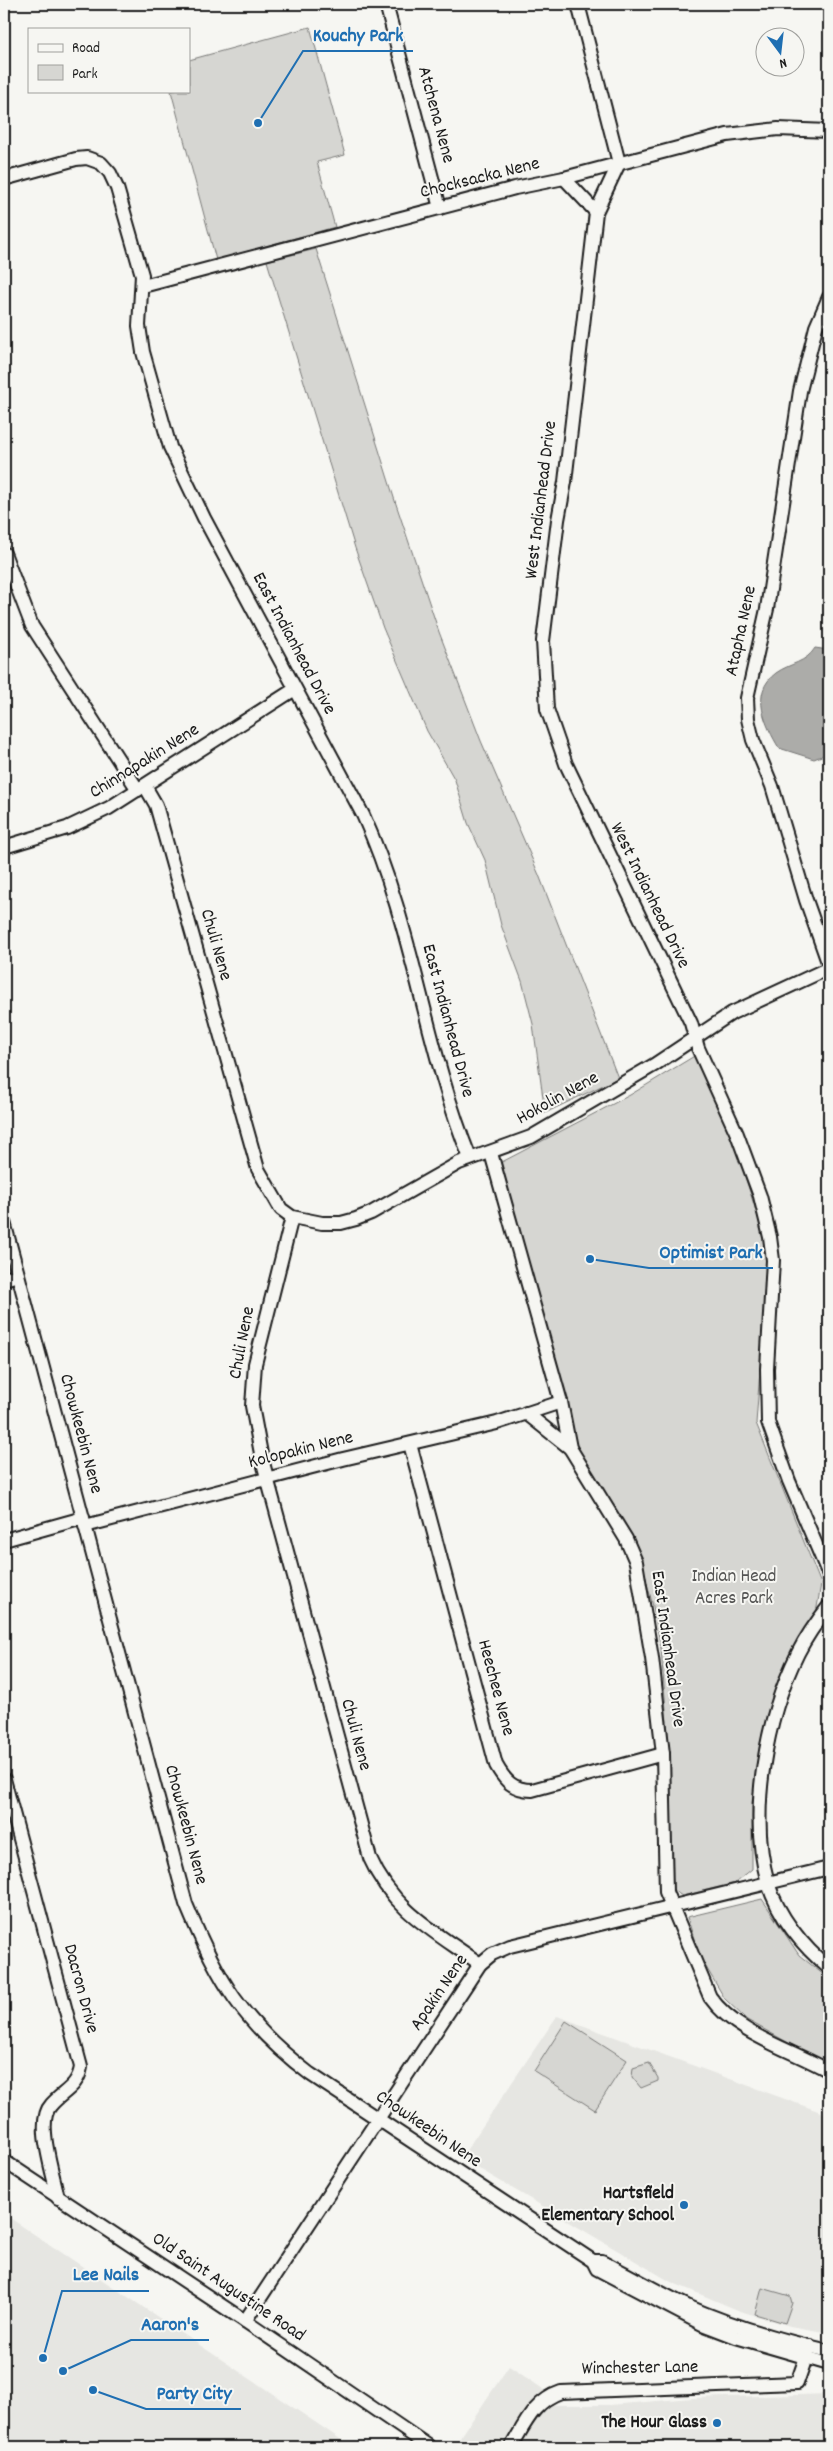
<svg xmlns="http://www.w3.org/2000/svg" width="833" height="2451" font-family="Dekko,sans-serif">
<style>
.built{fill:#e6e6e2}
.green{fill:#d6d6d2;stroke:#797977}
.water{fill:#acaca9;stroke:#727271}
.lines{fill:none;stroke-linecap:round;stroke-linejoin:round}
.minor-casing{stroke:#1c1c1c;stroke-width:16}
.minor{stroke:#f6f6f2;stroke-width:12}
.poi-dot{fill:#1f6fb2;stroke:#f6f6f2;stroke-width:2}
.labels{text-anchor:middle;dominant-baseline:central;stroke-width:4;stroke-linejoin:round;paint-order:stroke}
.street-label{font-size:19px;fill:#1c1c1c;stroke:#f6f6f2}
.park-label{font-size:19px;fill:#545453;stroke:#f6f6f2}
.poi-label{font-size:19px;font-weight:bold;fill:#1c1c1c;stroke:#f6f6f2;text-anchor:end}
.leader{fill:none;stroke:#1f6fb2;stroke-width:2}
.callout-dot{fill:#1f6fb2;stroke:#f6f6f2;stroke-width:2}
.callout-label{font-size:20px;text-anchor:middle;font-weight:bold;fill:#1f6fb2;stroke:#f6f6f2;stroke-width:4;stroke-linejoin:round;paint-order:stroke}
</style>
<rect width="100%" height="100%" fill="#f6f6f2"/>
<filter id="ink" filterUnits="userSpaceOnUse"><feTurbulence type="fractalNoise" baseFrequency=".02" numOctaves="2"/><feDisplacementMap in="SourceGraphic" scale="10" xChannelSelector="R" yChannelSelector="G"/><feConvolveMatrix kernelMatrix="1 2 1 2 8 2 1 2 1" color-interpolation-filters="sRGB"/></filter>
<g filter="url(#ink)">
<!-- built -->
<g class="built">
<path d="M557 2016 829 2115V2333L790 2326 740 2311 671 2282 461 2158Z"/>
<path d="M4 2214 352 2447H4Z"/>
<path d="M509 2366 546 2391 508 2447H467L458 2441Z"/>
<path d="M829 2394V2447H518L544 2405H610L692 2398Z"/>
</g>
<!-- green -->
<g class="green">
<path d="M310 27 345 155 317 162 335 227 216 260 171 91H189V60Z"/>
<path d="M316 249 395 501 439 632 481 741 539 875 618 1078 545 1113 533 1024 522 981 501 925 485 860 468 823 455 780 427 731 383 628 355 548 267 261Z"/>
<path d="M696 1055 732 1135 762 1230 768 1265 756 1423 821 1584 816 1613 784 1673 762 1735 752 1802V1869L735 1883 682 1896 673 1890 669 1855V1747L661 1649 653 1606 641 1561 578 1452 500 1163 630 1095Z"/>
<path d="M762 1899 799 1955 829 1979V2065L747 2020 725 1999 700 1957 687 1917Z"/>
<path d="M566 2021 627 2060 595 2110 534 2071Z"/>
<path d="M649 2063 658 2078V2081L641 2088 632 2077 633 2068Z"/>
<path d="M762 2288 790 2296 792 2303 785 2323 755 2314Z"/>
</g>
<!-- water -->
<path class="water" d="M815 648 829 650V753L814 759 779 748C766 726 749 693 776 673 790 663 806 663 815 648Z"/>
<g class="lines">
<defs>
<g id="minor">
<path d="M386 4 440 208"/>
<path d="M578 4 619 163 596 212 565 482 558 520 543 641 547 709 566 764 691 1023 698 1048 737 1134 760 1196 770 1237 773 1260 767 1369 768 1422 789 1481 829 1575"/>
<path d="M564 178 596 212"/>
<path d="M4 179 76 159 87 158 101 163 110 173 117 188 142 275 139 326 143 352 170 447 204 518 363 815C413 924 425 1047 470 1158"/>
<path d="M143 286 515 188 564 178 727 135 778 129 829 131"/>
<path d="M829 297 816 327 800 391 767 609 747 698 748 719 753 740 772 786 806 900 829 965"/>
<path d="M4 553 32 626 138 790"/>
<path d="M145 786 156 805 258 1169 281 1209 292 1217 322 1223H341L356 1219 371 1213 459 1163 531 1137 654 1065 732 1013 829 968"/>
<path d="M4 847 67 828 109 808 295 689"/>
<path d="M491 1153 561 1402 570 1448 626 1539 636 1562 652 1658 663 1754 666 1892 710 1997C737 2035 790 2049 829 2071"/>
<path d="M292 1217 255 1364 252 1406 262 1459 370 1858C393 1911 436 1932 480 1964"/>
<path d="M4 1222 186 1904C218 1981 243 2023 310 2074L593 2261 597 2269 702 2324 736 2337 829 2364"/>
<path d="M4 1279 18 1275"/>
<path d="M526 1413 570 1448"/>
<path d="M410 1444 496 1765C505 1781 513 1790 532 1790L663 1754"/>
<path d="M85 1526 343 1459 497 1423 561 1402"/>
<path d="M4 1540 83 1518"/>
<path d="M829 1606C818 1620 806 1637 798 1653 766 1717 748 1813 768 1883 778 1916 803 1947 829 1968"/>
<path d="M4 1779 81 2067C78 2087 63 2091 51 2105 35 2122 54 2175 58 2198"/>
<path d="M4 2161 242 2319 430 2447"/>
<path d="M593 2261H602C630 2276 658 2292 687 2306 732 2326 781 2340 829 2351"/>
<path d="M245 2321 480 1964 492 1954 510 1946 829 1868"/>
<path d="M511 2447C525 2424 534 2401 561 2392L797 2383 810 2346"/>
</g>
</defs>
<!-- minor casing -->
<use href="#minor" class="minor-casing"/>
<!-- minor -->
<use href="#minor" class="minor"/>
</g>
</g>
<!-- markers -->
<g class="poi-dot">
<circle cx="684" cy="2205" r="5"/>
<circle cx="717" cy="2423" r="5"/>
</g>
<g class="labels">
<!-- street labels -->
<g class="street-label">
<text transform="translate(435 115) rotate(75)">Atchena Nene</text>
<text transform="translate(480 179) rotate(-14)">Chocksacka Nene</text>
<text transform="translate(542 500) rotate(-83)">West Indianhead Drive</text>
<text transform="translate(742 631) rotate(-78)">Atapha Nene</text>
<text transform="translate(293 644) rotate(62)">East Indianhead Drive</text>
<text transform="translate(145 762) rotate(-32)">Chinnapakin Nene</text>
<text transform="translate(649 896) rotate(64)">West Indianhead Drive</text>
<text transform="translate(215 945) rotate(74)">Chuli Nene</text>
<text transform="translate(447 1021) rotate(75)">East Indianhead Drive</text>
<text transform="translate(558 1099) rotate(-29)">Hokolin Nene</text>
<text transform="translate(243 1343) rotate(-79)">Chuli Nene</text>
<text transform="translate(80 1434) rotate(75)">Chowkeebin Nene</text>
<text transform="translate(301 1451) rotate(-14)">Kolopakin Nene</text>
<text transform="translate(667 1649) rotate(82)">East Indianhead Drive</text>
<text transform="translate(495 1688) rotate(75)">Heechee Nene</text>
<text transform="translate(355 1735) rotate(75)">Chuli Nene</text>
<text transform="translate(185 1825) rotate(75)">Chowkeebin Nene</text>
<text transform="translate(80 1989) rotate(75)">Dacron Drive</text>
<text transform="translate(440 1993) rotate(-56)">Apakin Nene</text>
<text transform="translate(428 2130) rotate(34)">Chowkeebin Nene</text>
<text transform="translate(228 2288) rotate(34)">Old Saint Augustine Road</text>
<text transform="translate(640 2369) rotate(-1)">Winchester Lane</text>
</g>
<!-- park labels -->
<g class="park-label">
<text x="734" y="1577">Indian Head<tspan x="734" dy="22">Acres Park</tspan></text>
</g>
<!-- poi labels -->
<g class="poi-label">
<text x="674" y="2194">Hartsfield<tspan x="674" dy="22">Elementary School</tspan></text>
<text x="707" y="2423">The Hour Glass</text>
</g>
</g>
<!-- callouts -->
<path class="leader" d="M258 123L303 51H413M590 1259L649 1268H773M43 2358L62 2291H149M63 2371L131 2340H209M93 2390L146 2409H241"/>
<g class="callout-dot">
<circle cx="258" cy="123" r="5"/>
<circle cx="590" cy="1259" r="5"/>
<circle cx="43" cy="2358" r="5"/>
<circle cx="63" cy="2371" r="5"/>
<circle cx="93" cy="2390" r="5"/>
</g>
<g class="callout-label">
<text x="358" y="41">Kouchy Park</text>
<text x="711" y="1258">Optimist Park</text>
<text x="106" y="2280">Lee Nails</text>
<text x="170" y="2330">Aaron's</text>
<text x="194" y="2399">Party City</text>
</g>
<!-- margin -->
<rect width="833" height="2451" fill="none" stroke="#f6f6f2" stroke-width="20"/>
<rect x="10" y="10" width="813" height="2431" fill="none" stroke="#1c1c1c" stroke-width="2" filter="url(#ink)"/>
<!-- legend -->
<rect x="28" y="28" width="162" height="65" fill="#f6f6f2" stroke="#9f9f9c"/>
<rect x="38" y="44" width="25" height="8" fill="#f6f6f2" stroke="#9f9f9c"/>
<text x="72" y="52" font-size="15" fill="#1c1c1c">Road</text>
<rect x="38" y="65" width="25" height="15" fill="#d6d6d2" stroke="#9f9f9c"/>
<text x="72" y="78" font-size="15" fill="#1c1c1c">Park</text>
<!-- north arrow -->
<g transform="translate(780 52) rotate(165)"><circle r="24" fill="#f6f6f2" stroke="#9f9f9c"/>
<path d="M0-4L9 19L0 12L-9 19Z" fill="#1f6fb2"/>
<text y="-8" font-size="14" font-weight="bold" text-anchor="middle" fill="#1c1c1c">N</text>
</g>
</svg>
